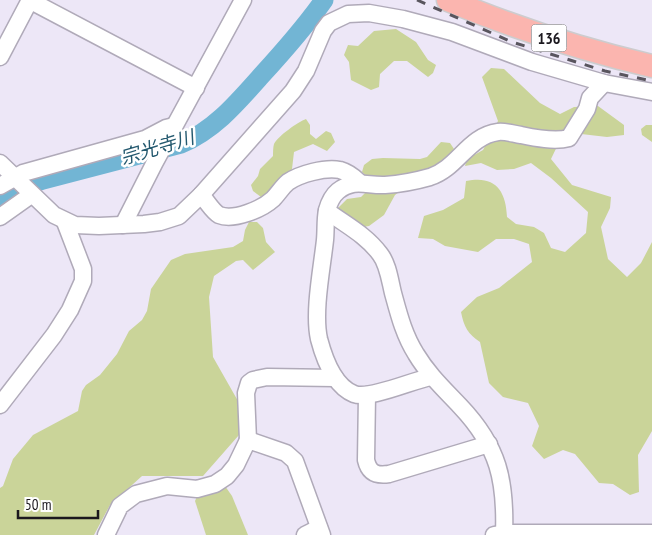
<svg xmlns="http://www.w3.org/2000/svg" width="652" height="535" font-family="'PT Sans Narrow','Noto Sans JP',sans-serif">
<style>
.green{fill:#cad499}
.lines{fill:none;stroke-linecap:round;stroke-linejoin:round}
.river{stroke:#72b5d4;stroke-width:19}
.minor-casing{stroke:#b0aab9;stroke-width:19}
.highway-casing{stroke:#cdccce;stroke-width:25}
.minor{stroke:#fff;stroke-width:16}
.highway{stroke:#fbb5af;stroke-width:22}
.rail{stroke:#59555e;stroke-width:3;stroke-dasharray:9 9;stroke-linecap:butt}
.labels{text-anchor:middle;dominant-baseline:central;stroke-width:5;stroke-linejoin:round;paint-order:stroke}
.shield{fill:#fff;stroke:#5f5d62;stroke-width:1}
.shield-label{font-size:16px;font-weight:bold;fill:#1b181e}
.water-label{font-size:19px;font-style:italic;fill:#24596f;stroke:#fff}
</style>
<rect width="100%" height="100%" fill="#ede7f7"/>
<!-- green -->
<g class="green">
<path d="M396 29 416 42 428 60 436 65 433 73 428 77 407 61H394L380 74 379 87 371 90 351 80 349 62 344 55 348 45 358 46 374 31Z"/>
<path d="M491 68 504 69 540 103 560 114 574 107 598 106 624 125V135L607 137 564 132 551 159 572 185 611 197 610 208 601 227 608 259 627 277 641 263 652 242V431L638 455 639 492 630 495 613 484 599 483 575 454 563 450 544 459 532 446 539 426 528 403 503 397 489 383 480 342C468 334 464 327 461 312L477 297 499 288 532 262 529 244 514 239H496L478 252 445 246 433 239 418 238 424 216 443 210 464 198 466 181C494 175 506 189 507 217L516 224 534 227 544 233 551 248 565 252 586 233 588 212 551 178 531 163 514 169 497 170 481 163 465 166 467 159 483 150 498 121 482 77Z"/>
<path d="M306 119 310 125V134L316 139 326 131 331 133 335 142 327 151 313 144 294 152 292 169 285 181 273 195 261 197 253 191 251 185 258 176 260 169 273 156C273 153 273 147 274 144 278 136 298 122 306 119Z"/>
<path d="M646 125H652V142L642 135 641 129Z"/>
<path d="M441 142 450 143 454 149 448 160 422 174 395 195 384 215 369 226 363 227 338 213V208L347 199 361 197 366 192 369 178 362 172 364 165 372 159 383 158 420 159 427 157Z"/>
<path d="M249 222H257L263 228 266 242 275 252 253 270 243 260 236 261 214 276 209 297 213 357 238 401 239 435 203 476H142L110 505 94 535H0V488L3 486 13 459 33 435 78 411 82 391 86 385 100 375 117 354 129 331 142 320 147 311 151 289 171 260 185 254 233 247 243 241 245 230Z"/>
<path d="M225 486 232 496 248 535H206L195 501 198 494Z"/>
</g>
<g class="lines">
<!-- river -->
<path class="river" d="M0 203 28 185 43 180 181 144C214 130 236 104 260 77 282 53 305 27 324 0"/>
<defs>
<g id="minor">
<path d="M29 0 196 88"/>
<path d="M0 57 30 0"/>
<path d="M0 163 54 215 75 225 99 226 144 224 160 222 179 216 201 195 293 91 306 71 323 31 329 23 348 14 369 13 403 19 452 32 532 62 604 83 652 92"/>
<path d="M0 186 23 173 145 139 166 128 174 126"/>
<path d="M201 195C207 201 212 211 219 215 234 221 262 209 273 199 278 194 282 187 288 182 300 174 325 167 340 170 347 172 354 177 359 182"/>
<path d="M327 211C346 225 366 235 380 254 388 264 390 281 393 293 399 315 404 335 416 354 428 374 444 389 460 406 499 447 506 481 504 535"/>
<path d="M0 217 31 195"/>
<path d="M123 225 155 162 243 0"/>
<path d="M431 377C413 380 370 400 354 394 334 386 324 358 319 339 313 312 322 268 325 240 326 230 325 220 327 210 329 203 332 196 338 191 354 178 367 186 385 185 400 184 416 181 430 177 458 168 468 136 498 132 505 131 514 134 521 135 535 138 555 142 569 138L587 109 590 98 604 83"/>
<path d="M367 395 366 460C369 473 376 476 389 474L489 444"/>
<path d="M0 405 54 335 70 310 83 281V269L65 222"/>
<path d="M248 440 246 393 249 383 253 380 267 377 335 378"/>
<path d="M106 535 120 506 136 494 167 486 197 489 215 484 227 476 236 465 248 440 286 453 295 461 322 535"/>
<path d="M305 535 319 528"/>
<path d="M494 535 505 533H652"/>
</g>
<path id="highway" d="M448 0C515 28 582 50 652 66"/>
</defs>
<!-- minor casing -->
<use href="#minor" class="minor-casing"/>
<!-- highway casing -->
<use href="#highway" class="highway-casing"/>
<!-- minor -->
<use href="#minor" class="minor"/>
<!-- highway -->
<use href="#highway" class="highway"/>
<!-- rail -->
<path class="rail" d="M417 0 512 42 605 71 652 81"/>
</g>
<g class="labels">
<!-- shield labels -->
<rect class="shield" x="531.5" y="24.5" width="35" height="27" rx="4"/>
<g class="shield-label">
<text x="549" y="38">136</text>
</g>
<!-- water labels -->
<g class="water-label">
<text transform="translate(157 147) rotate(-17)">宗光寺川</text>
</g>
</g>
<!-- scale -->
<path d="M18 510v8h80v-8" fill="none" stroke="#1b181e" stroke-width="2.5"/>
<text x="25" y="510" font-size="15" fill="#1b181e" stroke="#ffffff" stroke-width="4" paint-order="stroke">50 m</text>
</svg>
